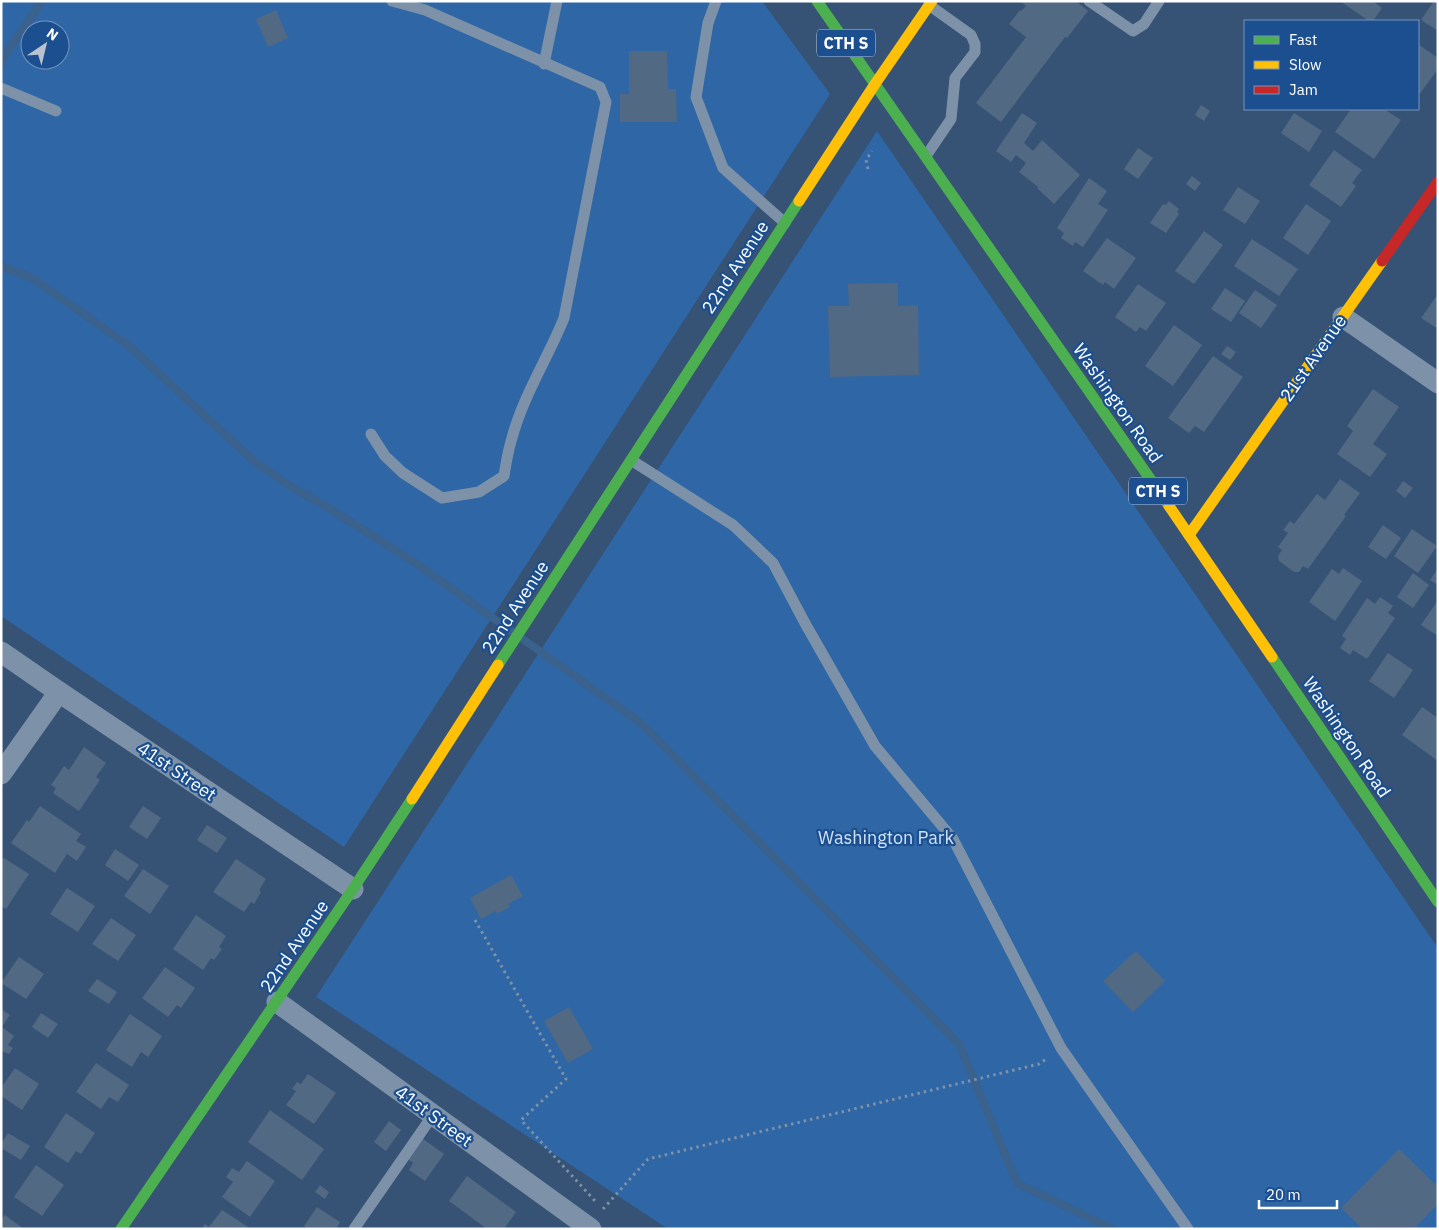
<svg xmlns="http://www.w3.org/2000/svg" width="1439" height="1230" font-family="'IBM Plex Sans',sans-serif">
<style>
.green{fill:#2f66a5;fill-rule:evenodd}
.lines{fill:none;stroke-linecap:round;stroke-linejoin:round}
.stream{stroke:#3b618d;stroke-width:8}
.building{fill:#526984}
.path{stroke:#7d92a8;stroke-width:3;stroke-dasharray:2.5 4;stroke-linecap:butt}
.lane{stroke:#7d92a8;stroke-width:11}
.street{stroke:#7d92a8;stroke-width:21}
.fast{stroke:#4caf50;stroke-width:11}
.slow{stroke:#ffc107;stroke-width:11}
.jam{stroke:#c62828;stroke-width:11}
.labels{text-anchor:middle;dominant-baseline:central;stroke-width:4.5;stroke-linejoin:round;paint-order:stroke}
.shield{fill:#1b4f8f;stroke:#bbcadd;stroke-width:1}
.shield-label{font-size:16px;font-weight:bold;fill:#fff}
.street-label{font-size:18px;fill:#fff;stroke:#1b4f8f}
.park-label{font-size:18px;fill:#cfe3fa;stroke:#1b4f8f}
</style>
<rect width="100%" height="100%" fill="#365274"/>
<!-- green -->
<g class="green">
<path d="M1 1H762L830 94 344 847 1 616ZM30 30H60V60H30Z"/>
<path d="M877 131 1438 948V1229H668L316 997Z"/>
</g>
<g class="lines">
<!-- stream -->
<g class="stream">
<path d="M1 63 3 58 42 1"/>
<path d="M1 266 32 278 128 345 254 461 293 488 324 505 414 562 641 723 959 1044 1017 1183 1113 1229"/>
</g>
</g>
<!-- building -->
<g class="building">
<path d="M1020 1H1076L1088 11 1067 38 1065 37 1001 122 976 103 1026 37 1009 24 1020 10 1021 11 1026 6Z"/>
<path d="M1340 1H1373L1382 8 1373 21H1369Z"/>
<path d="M1434 1H1438V31L1421 20Z"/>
<path d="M276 10 288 38 268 47 256 19Z"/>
<path d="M1418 44 1438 58V69L1419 95 1418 94Z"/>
<path d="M629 51H667L668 89H676L677 122H620V94H629Z"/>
<path d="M1201 105 1210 111 1204 121 1195 115Z"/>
<path d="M1351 109H1384L1401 120 1374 159 1335 132Z"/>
<path d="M1022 113 1037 123 1024 143 1033 151 1042 140 1080 175 1054 204 1037 188 1038 187 1019 172 1026 163 1016 155 1011 162 996 151Z"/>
<path d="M1294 113 1322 131 1309 152 1281 133Z"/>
<path d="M1138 148 1153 158 1138 179 1124 169Z"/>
<path d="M1334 150 1362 170 1352 183 1356 186 1341 207 1309 185Z"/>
<path d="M1192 176 1201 183 1195 191 1186 184Z"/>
<path d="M1089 178 1107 191 1098 204 1108 210 1083 247 1075 242 1073 246 1061 238 1064 233 1057 228Z"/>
<path d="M1238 187 1260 201 1245 224 1223 210Z"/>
<path d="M1169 201 1179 209 1177 212 1179 214 1166 233 1150 223 1163 204 1166 205Z"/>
<path d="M1306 204 1331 221 1308 255 1283 238Z"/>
<path d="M1204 231 1223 245 1194 284 1175 271Z"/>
<path d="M1107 238 1136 258 1114 289 1105 282 1103 285 1083 271Z"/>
<path d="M1252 239 1298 269 1279 296 1234 266Z"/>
<path d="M898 283V306L918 305 919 375 830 377 828 306H849L848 284Z"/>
<path d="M1138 284 1166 303 1146 331 1140 327 1136 332 1115 317Z"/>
<path d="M1225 288 1245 301 1231 322 1211 309Z"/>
<path d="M1255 290 1277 305 1261 328 1239 313Z"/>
<path d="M1438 294V329L1421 318Z"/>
<path d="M1174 325 1202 345 1173 386 1145 366Z"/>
<path d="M1227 346 1236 352 1230 360 1221 354Z"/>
<path d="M1213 356 1243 377 1204 432 1195 426 1189 433 1168 418Z"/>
<path d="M1373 389 1399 407 1373 444 1387 454 1370 477 1337 454 1353 431 1347 426Z"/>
<path d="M1340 479 1360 493 1344 515 1346 516 1308 569 1303 566 1299 572H1294L1279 561 1278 556 1282 550 1278 547 1288 533 1283 530 1290 521 1294 524 1317 494 1325 500Z"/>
<path d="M1403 481 1413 488 1405 498 1396 491Z"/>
<path d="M1383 525 1401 538 1386 559 1368 547Z"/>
<path d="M1412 529 1437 546 1418 573 1394 556Z"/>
<path d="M1343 568 1362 581 1335 621 1309 602 1332 569 1339 574Z"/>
<path d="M1438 568V585L1430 580Z"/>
<path d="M1413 573 1429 585 1413 608 1397 597Z"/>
<path d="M1380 597 1393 606 1388 613 1395 618 1367 659 1353 650 1350 655 1340 648 1346 639 1342 636 1367 598 1375 604Z"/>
<path d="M1438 600V636L1421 625Z"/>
<path d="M1388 653 1413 670 1394 698 1369 681Z"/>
<path d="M1422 707 1438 718V761L1402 735Z"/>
<path d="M84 747 106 763 96 777 100 780 79 811 53 793 56 788 51 785 64 766 69 770Z"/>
<path d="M40 806 81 834 76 841 86 847 77 861 67 854 55 873 11 843 27 820 29 822Z"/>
<path d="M143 806 161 818 147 839 129 827Z"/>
<path d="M207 825 227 838 217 853 197 840Z"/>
<path d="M115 849 139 865 128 881 105 865Z"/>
<path d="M4 858 29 874 6 909 1 906V861Z"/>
<path d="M236 859 266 879 259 890 261 892 254 904 251 902 244 912 213 892Z"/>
<path d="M143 869 169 886 150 914 124 896Z"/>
<path d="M511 875 523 896 508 904 510 907 497 914 496 911 481 919 470 898Z"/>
<path d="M67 888 95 906 78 932 50 914Z"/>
<path d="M196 915 226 936 219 947 222 949 214 960 211 958 203 970 173 949Z"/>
<path d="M111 918 136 935 118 961 92 944Z"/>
<path d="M1136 951 1165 981 1133 1012 1103 981Z"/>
<path d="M19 957 44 974 26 999 1 983Z"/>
<path d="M165 967 195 988 181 1008 177 1005 168 1017 142 998Z"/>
<path d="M97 979 117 992 109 1004 88 991Z"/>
<path d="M569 1007 593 1049 568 1063 544 1021Z"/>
<path d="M1 1009 10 1015 2 1027 14 1036 8 1045 13 1048 9 1054 1 1051Z"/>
<path d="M41 1013 58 1024 48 1038 32 1027Z"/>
<path d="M130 1014 162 1036 148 1057 141 1052 132 1067 106 1050Z"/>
<path d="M96 1063 129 1085 118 1102 109 1097 101 1109 76 1092Z"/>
<path d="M15 1068 39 1084 22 1110 1 1096V1088Z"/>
<path d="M308 1074 336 1093 314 1124 286 1105 296 1091 292 1089 297 1082 301 1084Z"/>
<path d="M270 1110 324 1149 302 1180 248 1142Z"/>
<path d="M66 1113 95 1133 81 1154 76 1151 68 1163 44 1147Z"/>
<path d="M389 1121 401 1130 386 1151 374 1142Z"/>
<path d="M8 1133 30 1146 21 1160 1 1148V1144Z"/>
<path d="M419 1136 444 1154 425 1181 409 1170 413 1163 405 1157Z"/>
<path d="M1399 1149 1438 1187V1204L1414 1229H1363L1341 1208Z"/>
<path d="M247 1161 275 1181 250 1217 222 1197 233 1182 226 1177 232 1168 239 1172Z"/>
<path d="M36 1165 64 1185 42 1216 14 1197Z"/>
<path d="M467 1176 516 1212 504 1229H487L449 1201Z"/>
<path d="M320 1185 329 1192 325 1199 315 1192Z"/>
<path d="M317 1207 340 1222 336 1229H307L304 1226Z"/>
<path d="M222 1210 248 1227 247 1229H201L205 1224 209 1227Z"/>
<path d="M5 1215 24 1229H1V1220Z"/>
</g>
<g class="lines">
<!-- path -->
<g class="path">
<path d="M868 169 866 160 872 151"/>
<path d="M475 920 566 1079 521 1120 596 1202"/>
<path d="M603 1209 648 1159 1039 1064 1046 1059"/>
</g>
<!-- lane -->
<g class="lane">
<path d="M716 1 708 23 696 97 723 168 785 223"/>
<path d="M1089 1 1133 31 1144 24 1159 1"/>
<path d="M544 64 557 1"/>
<path d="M1 88 56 111"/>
<path d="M926 156 951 119 955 78 975 52V44L971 35 929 5"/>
<path d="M371 434 385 456 403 473 442 498 479 492 504 476C506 463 508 450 512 438 523 396 548 358 564 318L606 102 600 87 425 10 392 1"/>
<path d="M631 460 733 525 773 563 806 625 875 746 953 839 1061 1048 1188 1229"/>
<path d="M354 1229 433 1115"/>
</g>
<!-- street -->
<g class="street">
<path d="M1343 317 1438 383"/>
<path d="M1 652 59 692 353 889"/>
<path d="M1 774 59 692"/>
<path d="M277 1002 591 1229"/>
</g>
<!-- fast -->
<g class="fast">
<path d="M817 1 1169 506"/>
<path d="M1272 657 1438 902"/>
<path d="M498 665 799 201"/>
<path d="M121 1229 353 889 412 799"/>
</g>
<!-- slow -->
<g class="slow">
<path d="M799 201 875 84 932 1"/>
<path d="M1169 506 1272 657"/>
<path d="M1189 535 1382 261"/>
<path d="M412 799 498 665"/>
</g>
<!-- jam -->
<path class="jam" d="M1382 261 1438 182"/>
</g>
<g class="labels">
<!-- shield labels -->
<g class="shield">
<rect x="817" y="29.5" width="58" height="27" rx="4"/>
<rect x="1129" y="477.5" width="58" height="27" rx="4"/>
</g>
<g class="shield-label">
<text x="846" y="43">CTH S</text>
<text x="1158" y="491">CTH S</text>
</g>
<!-- street labels -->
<g class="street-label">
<text transform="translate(735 267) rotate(-57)">22nd Avenue</text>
<text transform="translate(1313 358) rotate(-55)">21st Avenue</text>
<text transform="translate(1118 403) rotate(55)">Washington Road</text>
<text transform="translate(515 607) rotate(-57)">22nd Avenue</text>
<text transform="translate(1347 737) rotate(56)">Washington Road</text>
<text transform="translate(177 771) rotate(34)">41st Street</text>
<text transform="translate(294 946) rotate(-56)">22nd Avenue</text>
<text transform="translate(434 1116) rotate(36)">41st Street</text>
</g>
<!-- park labels -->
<g class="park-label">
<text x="886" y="837">Washington Park</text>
</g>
</g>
<!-- border -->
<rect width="1439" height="1230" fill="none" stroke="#ffffff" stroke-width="5"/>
<!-- legend -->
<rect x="1244" y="20" width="175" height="90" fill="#1b4f8f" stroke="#7695bc"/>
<rect x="1254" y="36" width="25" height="8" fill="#4caf50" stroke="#7695bc"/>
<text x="1289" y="45" font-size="15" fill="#ffffff">Fast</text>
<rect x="1254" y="61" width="25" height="8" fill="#ffc107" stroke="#7695bc"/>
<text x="1289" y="70" font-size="15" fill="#ffffff">Slow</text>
<rect x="1254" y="86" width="25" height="8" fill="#c62828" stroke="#7695bc"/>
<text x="1289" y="95" font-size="15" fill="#ffffff">Jam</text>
<!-- north arrow -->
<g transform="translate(45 45) rotate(35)"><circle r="24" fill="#1b4f8f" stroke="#7695bc"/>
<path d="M0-4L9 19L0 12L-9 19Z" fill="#b9c2ce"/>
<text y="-8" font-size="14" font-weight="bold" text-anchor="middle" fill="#ffffff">N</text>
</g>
<!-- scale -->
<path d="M1259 1200v8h78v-8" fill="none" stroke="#ffffff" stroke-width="2.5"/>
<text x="1266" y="1200" font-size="15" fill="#ffffff" stroke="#1b4f8f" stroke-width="4" paint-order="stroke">20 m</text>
</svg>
